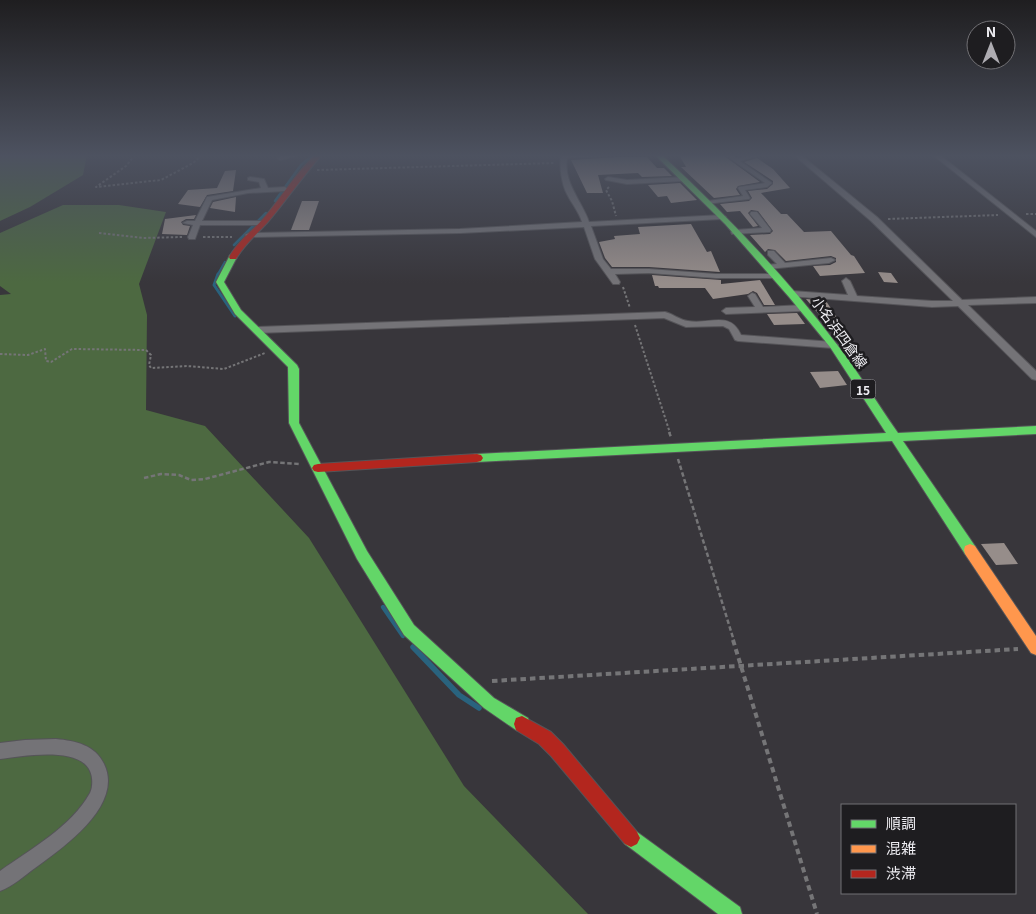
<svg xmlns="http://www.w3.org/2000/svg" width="1036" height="914" font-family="Georgia,'Noto Sans JP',serif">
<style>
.forest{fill:#4d6941}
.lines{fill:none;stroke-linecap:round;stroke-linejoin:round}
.stream-far3{stroke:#29637e;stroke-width:2.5}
.stream-far2{stroke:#29637e;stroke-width:3}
.stream-far1{stroke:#29637e;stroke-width:4.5}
.stream{stroke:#29637e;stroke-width:5.5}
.building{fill:#968d8a}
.street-casing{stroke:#555458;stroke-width:2}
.fast-casing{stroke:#555458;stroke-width:2}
.slow-casing{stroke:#555458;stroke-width:2}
.jam-casing{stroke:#555458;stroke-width:2}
.path-far2{stroke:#757577;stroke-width:2;stroke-dasharray:2.5 2;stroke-linecap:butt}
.path-far1{stroke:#757577;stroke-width:2.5;stroke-dasharray:4.5 2.5;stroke-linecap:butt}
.path{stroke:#757577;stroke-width:4;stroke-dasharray:5.5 4;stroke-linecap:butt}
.street{fill:#747377;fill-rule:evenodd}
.fast{fill:#63d668;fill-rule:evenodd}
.slow{fill:#ff974d;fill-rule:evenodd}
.jam{fill:#b3261e;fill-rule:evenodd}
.labels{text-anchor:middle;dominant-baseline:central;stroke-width:5;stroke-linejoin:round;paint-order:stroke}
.shield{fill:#1e1d20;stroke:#afaeb2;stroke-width:1}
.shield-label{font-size:12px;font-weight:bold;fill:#edecf1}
.street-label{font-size:14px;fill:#edecf1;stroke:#1e1d20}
</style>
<rect width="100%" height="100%" fill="#38363b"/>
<!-- forest -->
<g class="forest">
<path d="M0 155H87L83 175 30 207 0 221Z"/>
<path d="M63 205H119L166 212 139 284 147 315 146 410 205 426 309 538 464 786 588 914H0V295L11 294 0 286V233Z"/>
</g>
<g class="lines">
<!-- stream-far3 -->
<g class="stream-far3">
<path d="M275 201 301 165 313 155"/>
<path d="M234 245 266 213"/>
<path d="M217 276 225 262"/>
</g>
<!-- stream-far2 -->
<path class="stream-far2" d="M218 274 214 285 235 316"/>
<!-- stream-far1 -->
<path class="stream-far1" d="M383 607 403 636"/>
<!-- stream -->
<path class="stream" d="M413 647 459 695 479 708"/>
</g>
<!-- building -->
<g class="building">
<path d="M679 155H723L760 182 738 186 736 189 740 195 714 198 681 167H686Z"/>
<path d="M618 157H647L657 168H664L672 176 642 177 638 173 598 175 603 193H587L571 160Z"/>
<path d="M757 158 773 169 790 188 761 193 781 214H787L804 232 831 231 851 255 854 256 865 273 820 276 813 266 830 265 836 262V258L831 256 786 261 775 250 768 249 765 252 750 235 770 234 773 231 758 211 751 210 748 213 758 226 753 227 740 211 727 212 720 204 749 201 752 198 748 191 767 189 773 184V181L744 162Z"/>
<path d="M236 170 233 191 207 195 200 207 178 204 188 190 217 188 225 171Z"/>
<path d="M680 183 697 200 671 203 667 196 658 197 648 185Z"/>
<path d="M236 197 235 212 210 208 213 202Z"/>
<path d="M302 201H319L309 230H291Z"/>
<path d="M196 215 194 219H186L181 222 183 225 190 226 187 235 162 234 165 219Z"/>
<path d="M691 224 707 252 711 251 720 272 649 267H612L605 258 599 242 615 239 614 236 640 234 638 227Z"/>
<path d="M878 272 891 273 898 283 884 282Z"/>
<path d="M652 275 721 280V284L760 280 775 305H764L757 293 753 291 748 294 713 299 705 288H659L658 286H655Z"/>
<path d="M806 299 826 301 850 337H838Z"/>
<path d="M797 313 805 324 774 325 767 314Z"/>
<path d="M838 371 847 385 820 388 810 372Z"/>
<path d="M1004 543 1018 564 996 565 981 544Z"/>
</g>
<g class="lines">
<defs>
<g id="street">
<path d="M284 155H300L280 160 277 158Z"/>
<path d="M561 155H619L567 158C563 183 582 201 589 222L722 215 726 217 722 219 591 226 603 259 611 269H649L716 274H776L780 276 776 278H716L649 273 615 274 620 282 619 284H613L595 259 584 227 460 233 249 237 245 235 249 233 460 229 582 222C579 212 572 204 567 194 562 185 559 166 561 155Z"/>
<path d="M725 155H733L736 158 760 155 740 161 772 183 767 187 745 190 750 198 749 199 706 204V202L708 201 743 196 738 188 739 187 765 183Z"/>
<path d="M794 155H801L877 217 962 300 1036 297V303L968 305 1036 371V380L1032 379 958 306 932 307 789 296V292L792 291 848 295 842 281 846 278 850 281 857 296 932 301H953L871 221Z"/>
<path d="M933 155H940L1036 231V237Z"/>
<path d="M250 177 264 179 268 188 285 187 288 189 285 191 248 193 212 200 202 221H261V225H200L195 239H189L188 237 193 225 183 223 187 221H195L207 197 261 188 259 182 248 180V178Z"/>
<path d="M608 177 627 180 684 177 687 179 684 181 627 184 606 180 605 179Z"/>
<path d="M751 212H757L771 230 770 232 732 234 731 232 735 230 762 228 750 214Z"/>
<path d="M768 251H774L785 263 831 258 835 260 829 263 768 269H765V265L777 264 768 255Z"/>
<path d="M752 293 755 294 763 307 804 305 808 308 804 311 726 314 722 311 726 308 755 307 748 296Z"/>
<path d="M665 312C673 314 680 320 688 321 709 325 730 310 741 335L833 342 838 345 833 348 738 341 735 340 729 329 723 326 686 327 664 318 257 333 252 330 257 327Z"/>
<path d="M56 739C76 741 95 745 104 764 124 805 64 847 35 868 24 876 13 886 0 891V871C31 849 71 827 90 793 93 787 93 777 90 771 79 746 22 756 0 759V743L25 740Z"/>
</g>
<g id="fast">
<path d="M655 155H662C724 213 784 274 835 342 858 371 877 403 898 433L1036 426V434L903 441 975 546 976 550 975 554 970 556 965 554 892 441 477 462 473 461 471 458 473 455 477 454 886 433 830 347 789 297 725 224Z"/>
<path d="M230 255 237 257 224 282 241 310 297 365 299 369V423L367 551 414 625 494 698 528 718 530 724 528 730 522 732 516 730 484 708 404 635 357 559 289 423 288 367 235 314 216 282Z"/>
<path d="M631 829 637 832 740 907 742 914H718L625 844 622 838 625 832Z"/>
</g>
<path id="slow" d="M970 544 975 546 1036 636V655L1031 653 965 554 964 550 965 546Z"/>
<g id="jam">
<path d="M315 155H322C302 177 286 201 267 223 256 235 244 245 236 259H230L229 257C238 241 251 232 263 219 281 198 295 174 315 155Z"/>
<path d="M477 454 481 455 483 458 481 461 477 462 318 472 314 471 312 468 314 465 318 464Z"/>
<path d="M522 716 551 732 563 744 637 832 640 838 637 844 631 847 625 844 551 756 539 744 516 730 514 724 516 718Z"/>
</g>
</defs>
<!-- street casing -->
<use href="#street" class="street-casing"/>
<!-- fast casing -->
<use href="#fast" class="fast-casing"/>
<!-- slow casing -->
<use href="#slow" class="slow-casing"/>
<!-- jam casing -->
<use href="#jam" class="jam-casing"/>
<!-- path-far2 -->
<g class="path-far2">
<path d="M135 155 126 166 96 187 161 180 193 163 202 155"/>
<path d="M317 170 554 163"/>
<path d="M609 187 606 190 612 201 616 216"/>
<path d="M1026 214H1036"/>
<path d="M888 219 998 215"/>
<path d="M99 233 143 238 182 237"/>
<path d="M203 237H232"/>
<path d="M623 287 630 308"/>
<path d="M635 325 670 433"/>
<path d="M0 354 28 355 45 349 46 361 51 362 72 349 146 350 151 355 149 365 151 368 187 366 224 369 265 353"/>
</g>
<!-- path-far1 -->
<g class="path-far1">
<path d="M669 432 671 437"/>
<path d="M678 459 734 641"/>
<path d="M144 478 161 474 179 475 191 480 205 479 269 462 300 464"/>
</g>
<!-- path -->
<g class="path">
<path d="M733 640 817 914"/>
<path d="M492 681 1018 649"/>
</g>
<!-- street -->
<use href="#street" class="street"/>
<!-- fast -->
<use href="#fast" class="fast"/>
<!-- slow -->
<use href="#slow" class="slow"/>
<!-- jam -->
<use href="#jam" class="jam"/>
</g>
<!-- sky -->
<linearGradient id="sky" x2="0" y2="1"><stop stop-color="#1f1e20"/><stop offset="0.55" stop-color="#4d5260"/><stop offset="1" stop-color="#4d5260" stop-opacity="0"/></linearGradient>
<rect width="1036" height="283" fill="url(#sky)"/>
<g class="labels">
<!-- shield labels -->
<rect class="shield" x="850.5" y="379.5" width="25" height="19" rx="4"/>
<g class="shield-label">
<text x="863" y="389">15</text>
</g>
<!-- street labels -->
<g class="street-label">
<text transform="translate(840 332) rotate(54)">小名浜四倉線</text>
</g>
</g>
<!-- legend -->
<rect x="841" y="804" width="175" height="90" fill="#1e1d20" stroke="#717074"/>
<rect x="851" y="820" width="25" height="8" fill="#63d668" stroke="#717074"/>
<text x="886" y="829" font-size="15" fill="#edecf1">順調</text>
<rect x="851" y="845" width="25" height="8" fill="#ff974d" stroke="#717074"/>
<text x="886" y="854" font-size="15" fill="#edecf1">混雑</text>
<rect x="851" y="870" width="25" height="8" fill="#b3261e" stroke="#717074"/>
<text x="886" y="879" font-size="15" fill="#edecf1">渋滞</text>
<!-- north arrow -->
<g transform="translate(991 45)"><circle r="24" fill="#1e1d20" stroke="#717074"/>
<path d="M0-4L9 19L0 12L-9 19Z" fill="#aeacb1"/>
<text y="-8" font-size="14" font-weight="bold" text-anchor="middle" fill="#edecf1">N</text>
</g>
</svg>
